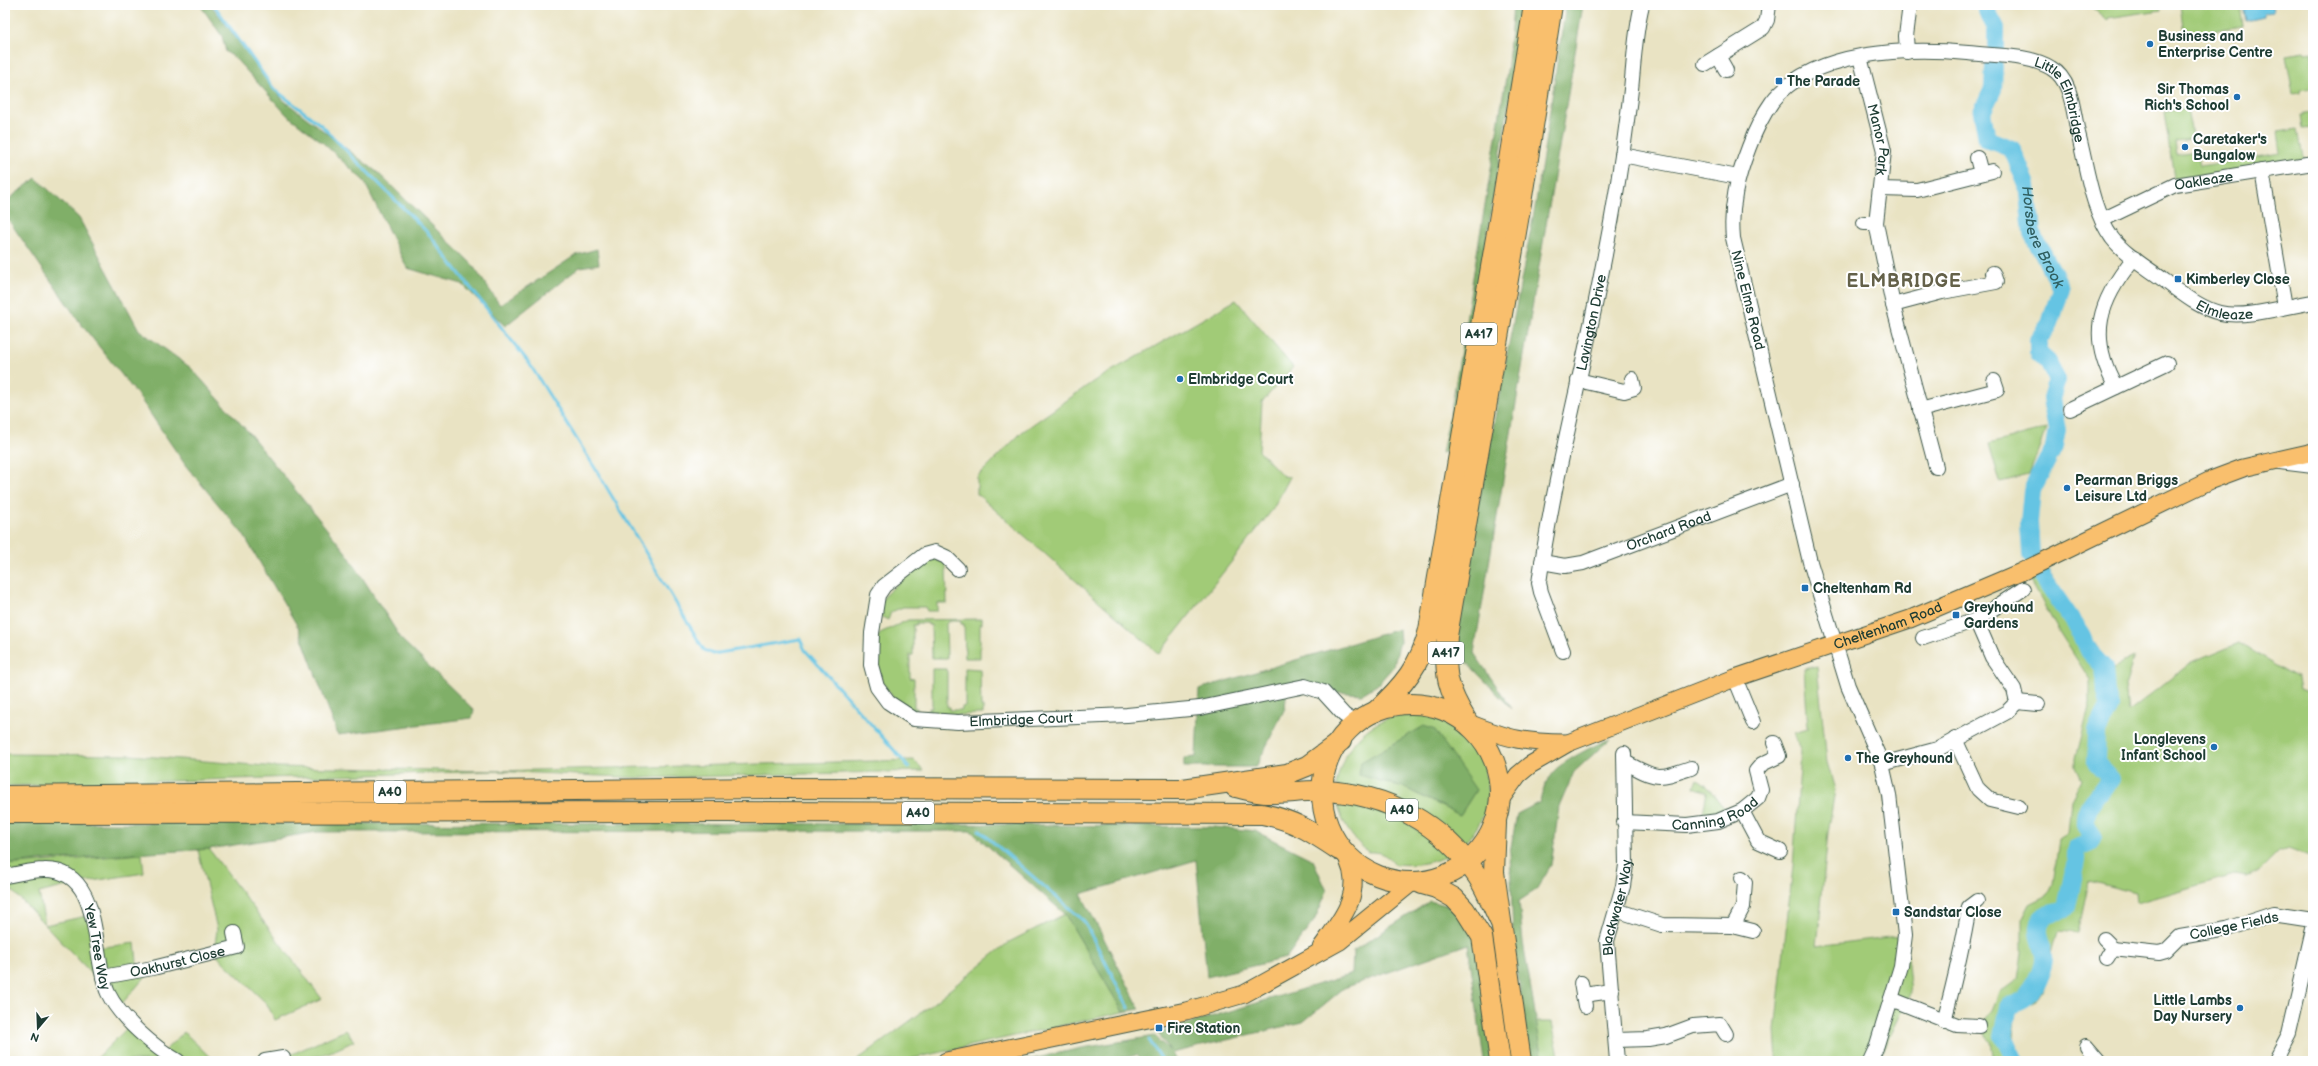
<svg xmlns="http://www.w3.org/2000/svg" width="2318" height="1066" font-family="'Balsamiq Sans',sans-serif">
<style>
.green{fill:#a1cb77;stroke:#608456;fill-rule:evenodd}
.forest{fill:#80af68;stroke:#50764e}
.water{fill:#65c4e3;stroke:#42808c}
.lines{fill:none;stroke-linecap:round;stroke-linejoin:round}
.stream{stroke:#65c4e3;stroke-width:3}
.river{stroke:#65c4e3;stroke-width:18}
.minor-casing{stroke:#3d5649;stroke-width:16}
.major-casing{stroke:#3d5649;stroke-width:19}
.highway-casing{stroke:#3d5649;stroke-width:22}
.minor{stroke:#fff;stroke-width:14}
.major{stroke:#f9bf6d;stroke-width:17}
.highway{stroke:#f9bf6d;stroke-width:20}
.poi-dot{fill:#1f6fb2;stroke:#fff;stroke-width:1.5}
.labels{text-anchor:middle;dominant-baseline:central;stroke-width:4;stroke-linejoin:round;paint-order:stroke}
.shield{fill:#fff;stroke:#627771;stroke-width:1}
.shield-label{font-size:13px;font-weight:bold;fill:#1f3d34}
.poi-label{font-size:14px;font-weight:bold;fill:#1f3d34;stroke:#fff;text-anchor:start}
.street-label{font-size:14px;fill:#1f3d34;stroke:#fff}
.water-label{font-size:15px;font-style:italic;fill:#305f60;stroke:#fff}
.district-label{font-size:18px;font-weight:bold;letter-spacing:1px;fill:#646149;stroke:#fff}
</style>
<rect width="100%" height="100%" fill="#fff"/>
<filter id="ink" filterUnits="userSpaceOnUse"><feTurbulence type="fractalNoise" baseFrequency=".025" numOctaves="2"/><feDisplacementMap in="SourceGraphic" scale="8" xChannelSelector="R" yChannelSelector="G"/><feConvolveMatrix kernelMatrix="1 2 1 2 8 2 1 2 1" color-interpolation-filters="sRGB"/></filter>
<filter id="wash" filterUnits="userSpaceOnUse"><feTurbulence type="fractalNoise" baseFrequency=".012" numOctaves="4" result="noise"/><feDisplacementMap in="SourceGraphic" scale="16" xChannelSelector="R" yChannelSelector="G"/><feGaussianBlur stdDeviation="0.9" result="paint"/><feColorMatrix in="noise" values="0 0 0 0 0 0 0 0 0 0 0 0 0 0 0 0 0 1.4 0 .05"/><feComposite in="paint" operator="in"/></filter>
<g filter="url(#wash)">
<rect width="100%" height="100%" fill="#e9e3c3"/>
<!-- green -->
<g class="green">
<path d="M2089 5H2160L2161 10 2108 18V21Z"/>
<path d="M2180 5H2240L2243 26 2184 35Z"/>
<path d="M2304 52 2305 54 2313 53V88L2301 90V93L2293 94 2286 55Z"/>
<path d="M2184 108 2187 109 2193 139 2175 141 2177 154 2197 151 2200 166 2281 153 2278 132 2298 129 2304 164 2175 185 2164 112Z"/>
<path d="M2313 111V127L2303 128 2301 115H2304V112Z"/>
<path d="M1236 300 1293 367 1262 402 1259 451 1283 476 1290 477 1273 509 1159 654 977 494V477L1022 432 1094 381Z"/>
<path d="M2046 429 2029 475 2000 482 1989 444Z"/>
<path d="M928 557 946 563 947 603H937V611H927L925 607H903L891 612 888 620 880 616V604L886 594Z"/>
<path d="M2047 568 2111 669 2134 658 2125 685 2128 712 2189 664 2239 643 2298 678 2300 690 2313 695V857L2288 848 2279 851 2259 871 2247 877 2234 875 2137 903 2136 893 2089 881 2078 933 2058 931 2042 992 2035 1003 2016 1010 2013 1037 2022 1061H1994L1991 1042 1979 1026 1992 1010 1999 993 2018 979 2022 953V920L2030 904 2048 895 2053 885 2059 839 2068 833 2071 800 2082 779 2076 766V758L2090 704V680L2058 630 2029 578Z"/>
<path d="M982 619V624H980V658H965L964 624H961V621H949L946 624 947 658H932L931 625H928V623H916V625H913V655H910V678L914 679V708H917V712L929 711V708H932V669H947V707H950V710H962V707L965 706V668L980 669 981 707H983V714C966 714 937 717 921 714 887 707 868 664 880 633L908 620Z"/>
<path d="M1817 666 1827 762 1835 790 1828 833 1817 946 1905 935 1911 993 1882 1053 1881 1061H1777L1775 1031 1793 866 1801 753 1794 733 1808 729 1804 669Z"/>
<path d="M1415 712C1438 715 1455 723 1472 739 1473 755 1476 751 1483 763 1485 766 1485 771 1486 775 1493 802 1482 826 1462 845L1336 785C1344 742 1371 717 1415 712ZM1403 787 1476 790 1460 815Z"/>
<path d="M5 754 130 755 278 767 495 771 914 760 924 771 642 778 495 771 5 786Z"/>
<path d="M1697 779 1708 787 1727 812 1702 819 1707 792 1694 787Z"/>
<path d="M1336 798 1395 813 1451 855C1431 863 1416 866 1394 864 1388 855 1379 851 1368 852 1348 834 1342 823 1336 798Z"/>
<path d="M209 849 322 999 275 1020 267 1004 214 953 217 929 198 850Z"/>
<path d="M142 854 144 873 79 883 39 893 45 925 91 915 97 948 135 943 138 971 153 968 118 1008 103 977 96 978 5 883V865Z"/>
<path d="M1065 914 1123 1012 901 1061H856L922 1012 1009 942Z"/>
<path d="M1536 1022H1552L1560 1061H1543Z"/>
<path d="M132 1023 163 1052 184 1032 214 1061H94Z"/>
<path d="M346 1030 354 1041C321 1058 303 1061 266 1061L283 1058Z"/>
</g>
<!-- forest -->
<g class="forest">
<path d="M200 5H211L283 100 377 172 471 263 500 305 576 255 597 249 599 264 580 267 505 326 462 284 407 268 364 181 321 141 287 115 234 57 226 52 222 36Z"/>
<path d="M1513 5H1525L1452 451 1442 453 1453 399 1508 65Z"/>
<path d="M1566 5H1583L1474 653 1512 709 1455 650 1463 586 1536 202Z"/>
<path d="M36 178 79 218 139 330 191 368 249 433 348 555 402 640 474 710 472 718 338 735 298 627 243 534 186 466 137 394 81 324 5 215V202Z"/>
<path d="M1399 629 1400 642 1393 667 1377 685 1362 694 1287 688 1285 708 1256 767H1184V758L1196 757 1199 689Z"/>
<path d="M1424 726 1435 730 1476 790 1460 815 1403 787 1359 775 1361 762Z"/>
<path d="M1610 739 1574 772 1559 807 1551 865 1536 890 1519 901 1523 942 1543 1061H1529L1513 937 1510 852 1517 814 1540 802C1542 791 1546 780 1554 771 1562 762 1598 743 1610 739Z"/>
<path d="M5 823 950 824 1214 827 1255 831 1313 860 1327 891 1314 921 1286 958 1207 977 1196 860 1081 894 1140 1009 1123 1012 1065 914 971 831 317 832 209 849 46 860 5 865Z"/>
<path d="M1430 901 1454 907 1477 941 1493 1061H1484L1468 944 1344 988 1303 1022 1172 1053 1176 1061H1142L1137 1055 1108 1061H1023L1082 1048 1155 1036 1170 1051 1158 1033 1352 974 1353 951Z"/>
</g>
<!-- water -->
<path class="water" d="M2243 5H2272L2273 12 2264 13V17L2246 21Z"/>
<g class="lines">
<!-- stream -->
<g class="stream">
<path d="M214 5 274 89 321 125 428 233 529 363 598 473 704 650 713 654 800 639 805 650 909 767"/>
<path d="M979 830 1084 921 1129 1008"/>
<path d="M1149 1040 1163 1061"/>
</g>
<!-- river -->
<g class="river">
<path d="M1988 5 1987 11 1996 28V46"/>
<path id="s1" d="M1994 66 1993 89 1982 112 1987 139 2012 149 2027 185 2032 233 2061 288 2050 324 2038 340V353L2048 362 2057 380 2051 399 2057 430 2054 447 2032 490 2029 522 2031 554"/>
<path d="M2015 1061 2003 1036 2009 1006C2015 1004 2022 1002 2026 998 2033 993 2045 966 2044 956 2043 944 2032 930 2042 918 2049 910 2059 913 2067 908L2077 860 2075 854 2076 848 2091 842 2093 839C2092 833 2088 830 2086 825 2080 810 2103 790 2111 779L2096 763 2097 731 2110 706 2106 693 2104 667 2089 651 2082 635 2039 572"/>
</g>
</g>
</g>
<g filter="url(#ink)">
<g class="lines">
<defs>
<g id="minor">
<path d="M1907 52 1906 36 1910 5"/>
<path d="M1718 56 1726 70"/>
<path id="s2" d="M1860 57 1884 151 1876 223 1893 305 1936 467"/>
<path d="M1705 64 1763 28 1767 20 1769 5"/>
<path d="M1622 155 1738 177"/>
<path d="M1977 158 1981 173"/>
<path d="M2262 171 2285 307"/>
<path d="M1880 189 1917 190 1992 171"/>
<path id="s3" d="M2102 220 2175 185 2313 163"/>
<path d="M1864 223H1876"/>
<path d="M1893 305 1942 292 1996 282 1993 273"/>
<path d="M1578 380 1624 391 1634 388 1632 379"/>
<path d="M2116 387C2087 336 2099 301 2134 258"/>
<path d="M2070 409 2167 363"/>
<path d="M1920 410 1997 390 1994 381"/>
<path d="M2280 462 2313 466"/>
<path id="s4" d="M1542 562 1565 566 1583 563 1792 484"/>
<path id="s5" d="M958 569 946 557 935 552 924 555 884 586 878 595 872 633 871 665 877 687 888 702 914 719 958 722 1127 715 1200 708 1305 686 1323 692 1344 715 1356 723"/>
<path d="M1976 620 1992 657 2014 689 2017 702"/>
<path d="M1923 638 1976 620 2023 589"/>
<path id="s6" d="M1563 651 1541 592 1539 583C1554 475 1583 372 1603 265 1614 210 1623 154 1630 98 1634 67 1634 36 1642 5"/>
<path d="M1735 678 1753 722"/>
<path d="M2017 702 2038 704"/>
<path d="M1955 739 1978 789 1990 800 2019 807"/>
<path d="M1625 762C1657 780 1658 779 1691 768"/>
<path d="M1882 764 1938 749 2007 712 2017 702"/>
<path d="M1742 811 1758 841 1780 851"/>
<path id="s7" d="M1624 822 1687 825 1718 821 1742 811 1758 798 1761 790 1756 771 1762 764 1779 756 1774 743"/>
<path id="s8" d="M5 876C18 874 31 870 44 870 104 868 91 956 108 993 120 1018 155 1048 178 1061"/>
<path d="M1616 910 1662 925 1733 926 1753 931"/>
<path d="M1733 926 1743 907 1745 882 1742 878"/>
<path d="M2104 939 2113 948 2107 958"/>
<path d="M2113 948 2159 953 2166 951 2180 937 2227 929 2273 914 2313 920"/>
<path id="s9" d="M103 977 153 968 237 947 234 933"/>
<path d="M1581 983 1585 1006"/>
<path d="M1583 995 1612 991"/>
<path d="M1891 999 1957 1025 1979 1026"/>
<path d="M1944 1021C1954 983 1963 945 1969 907L1977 901"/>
<path d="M1616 1040 1648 1039 1666 1036 1693 1026 1720 1024 1726 1034"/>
<path d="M2086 1046 2099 1061"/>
<path d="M265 1061 283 1058V1061"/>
<path id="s10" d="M1617 1061 1607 941 1623 886 1626 865 1624 753"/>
<path id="s11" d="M1870 1061 1876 1048 1901 966 1905 935 1889 795 1882 764 1848 686 1810 562 1733 238C1730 206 1737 178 1749 147 1755 131 1762 116 1772 102 1811 50 1909 47 1968 53 1994 56 2028 54 2051 68 2072 80 2073 111 2078 133 2087 167 2091 209 2112 238 2125 255 2148 268 2165 281 2182 293 2199 308 2220 313 2245 319 2287 306 2313 302"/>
<path d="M2275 1061 2289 1034 2313 929"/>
</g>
<g id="major">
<path d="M1471 724C1509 739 1525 743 1566 743"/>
<path id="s12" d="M1500 800 1518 775 1530 765 1568 743 1735 678 1910 619 2021 572 2211 480 2243 468 2313 452"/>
<path d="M1321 948C1340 921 1364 895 1348 860"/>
<path d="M946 1061 1186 1011 1244 994 1340 941 1410 884"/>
</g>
<g id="highway">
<circle cx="1411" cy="793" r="89"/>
<path d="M1376 711C1402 687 1421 665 1429 630L1503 197 1534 5"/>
<path d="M1467 721C1447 689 1444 674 1447 636L1521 203 1552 5"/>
<path d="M1235 787C1245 789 1255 792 1265 793 1284 794 1304 790 1323 791 1386 793 1443 824 1478 877 1487 891 1493 907 1500 921"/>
<path d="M5 796 775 788 1183 789 1287 774 1307 766 1341 741"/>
<path d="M5 813 725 812 1262 814C1294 820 1312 832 1339 850"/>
<path d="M1496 823 1494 872 1521 1061"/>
<path d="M1422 884 1436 888 1454 898 1465 910 1482 937 1500 1061"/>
</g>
</defs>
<!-- minor casing -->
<use href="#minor" class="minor-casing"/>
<!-- major casing -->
<use href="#major" class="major-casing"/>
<!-- highway casing -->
<use href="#highway" class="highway-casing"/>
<!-- minor -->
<use href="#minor" class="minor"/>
<!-- major -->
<use href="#major" class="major"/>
<!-- highway -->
<use href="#highway" class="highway"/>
</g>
</g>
<!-- markers -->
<g class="poi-dot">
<circle cx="2150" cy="44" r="4"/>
<rect x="1775" y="77" width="8" height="8" rx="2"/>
<circle cx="2237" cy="97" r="4"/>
<circle cx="2185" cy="147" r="4"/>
<rect x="2174" y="275" width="8" height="8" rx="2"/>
<circle cx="1180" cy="379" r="4"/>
<circle cx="2067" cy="488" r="4"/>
<rect x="1801" y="584" width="8" height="8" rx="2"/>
<rect x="1952" y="611" width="8" height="8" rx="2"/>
<circle cx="2214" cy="747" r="4"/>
<circle cx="1848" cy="758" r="4"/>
<rect x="1892" y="908" width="8" height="8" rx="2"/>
<circle cx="2240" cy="1008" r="4"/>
<rect x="1155" y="1024" width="8" height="8" rx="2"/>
</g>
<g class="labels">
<!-- shield labels -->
<g class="shield">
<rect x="1461" y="323" width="36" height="22" rx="3"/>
<rect x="1428" y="642" width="36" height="22" rx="3"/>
<rect x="374" y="781" width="32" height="22" rx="3"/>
<rect x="1386" y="799" width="32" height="22" rx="3"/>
<rect x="902" y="802" width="32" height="22" rx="3"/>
</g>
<g class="shield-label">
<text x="1479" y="334">A417</text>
<text x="1446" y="653">A417</text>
<text x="390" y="792">A40</text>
<text x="1402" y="810">A40</text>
<text x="918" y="813">A40</text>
</g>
<!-- poi labels -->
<g class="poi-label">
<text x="2158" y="36">Business and<tspan x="2158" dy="16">Enterprise Centre</tspan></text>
<text x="1787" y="81">The Parade</text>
<text x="2229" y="89" text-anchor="end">Sir Thomas<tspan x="2229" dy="16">Rich's School</tspan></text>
<text x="2193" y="139">Caretaker's<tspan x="2193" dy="16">Bungalow</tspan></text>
<text x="2186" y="279">Kimberley Close</text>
<text x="1188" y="379">Elmbridge Court</text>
<text x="2075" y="480">Pearman Briggs<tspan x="2075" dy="16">Leisure Ltd</tspan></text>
<text x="1813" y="588">Cheltenham Rd</text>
<text x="1964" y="607">Greyhound<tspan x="1964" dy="16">Gardens</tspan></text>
<text x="2206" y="739" text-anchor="end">Longlevens<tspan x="2206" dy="16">Infant School</tspan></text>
<text x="1856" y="758">The Greyhound</text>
<text x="1904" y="912">Sandstar Close</text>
<text x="2232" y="1000" text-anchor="end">Little Lambs<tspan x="2232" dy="16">Day Nursery</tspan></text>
<text x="1167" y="1028">Fire Station</text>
</g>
<!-- street labels -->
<g class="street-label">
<text stroke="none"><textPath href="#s11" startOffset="1323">Little Elmbridge</textPath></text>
<text stroke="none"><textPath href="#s2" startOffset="85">Manor Park</textPath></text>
<text stroke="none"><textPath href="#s3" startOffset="110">Oakleaze</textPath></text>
<text transform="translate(1748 300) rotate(76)">Nine Elms Road</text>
<text stroke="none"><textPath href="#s11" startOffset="1611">Elmleaze</textPath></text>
<text stroke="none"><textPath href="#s6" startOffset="338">Lavington Drive</textPath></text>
<text stroke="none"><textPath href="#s4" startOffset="133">Orchard Road</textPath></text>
<text stroke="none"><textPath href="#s12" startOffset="431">Cheltenham Road</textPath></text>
<text stroke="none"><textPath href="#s5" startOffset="352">Elmbridge Court</textPath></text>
<text stroke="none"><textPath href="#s7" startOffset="93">Canning Road</textPath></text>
<text stroke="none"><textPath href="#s10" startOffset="155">Blackwater Way</textPath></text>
<text transform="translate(2234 926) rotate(-12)">College Fields</text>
<text stroke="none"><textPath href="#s8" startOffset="144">Yew Tree Way</textPath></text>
<text stroke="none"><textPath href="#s9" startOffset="76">Oakhurst Close</textPath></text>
</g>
<!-- water labels -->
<g class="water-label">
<text stroke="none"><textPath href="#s1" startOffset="197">Horsbere Brook</textPath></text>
</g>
<!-- district labels -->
<g class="district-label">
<text x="1904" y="281">ELMBRIDGE</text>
</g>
</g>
<!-- margin -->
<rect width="2318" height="1066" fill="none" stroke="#fff" stroke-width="20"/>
<!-- north arrow -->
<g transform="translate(38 1028) rotate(199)" stroke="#ffffff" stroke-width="3" paint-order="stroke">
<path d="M0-3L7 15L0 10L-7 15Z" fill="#1f3d34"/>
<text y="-6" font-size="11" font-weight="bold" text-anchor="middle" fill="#1f3d34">N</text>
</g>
</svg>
